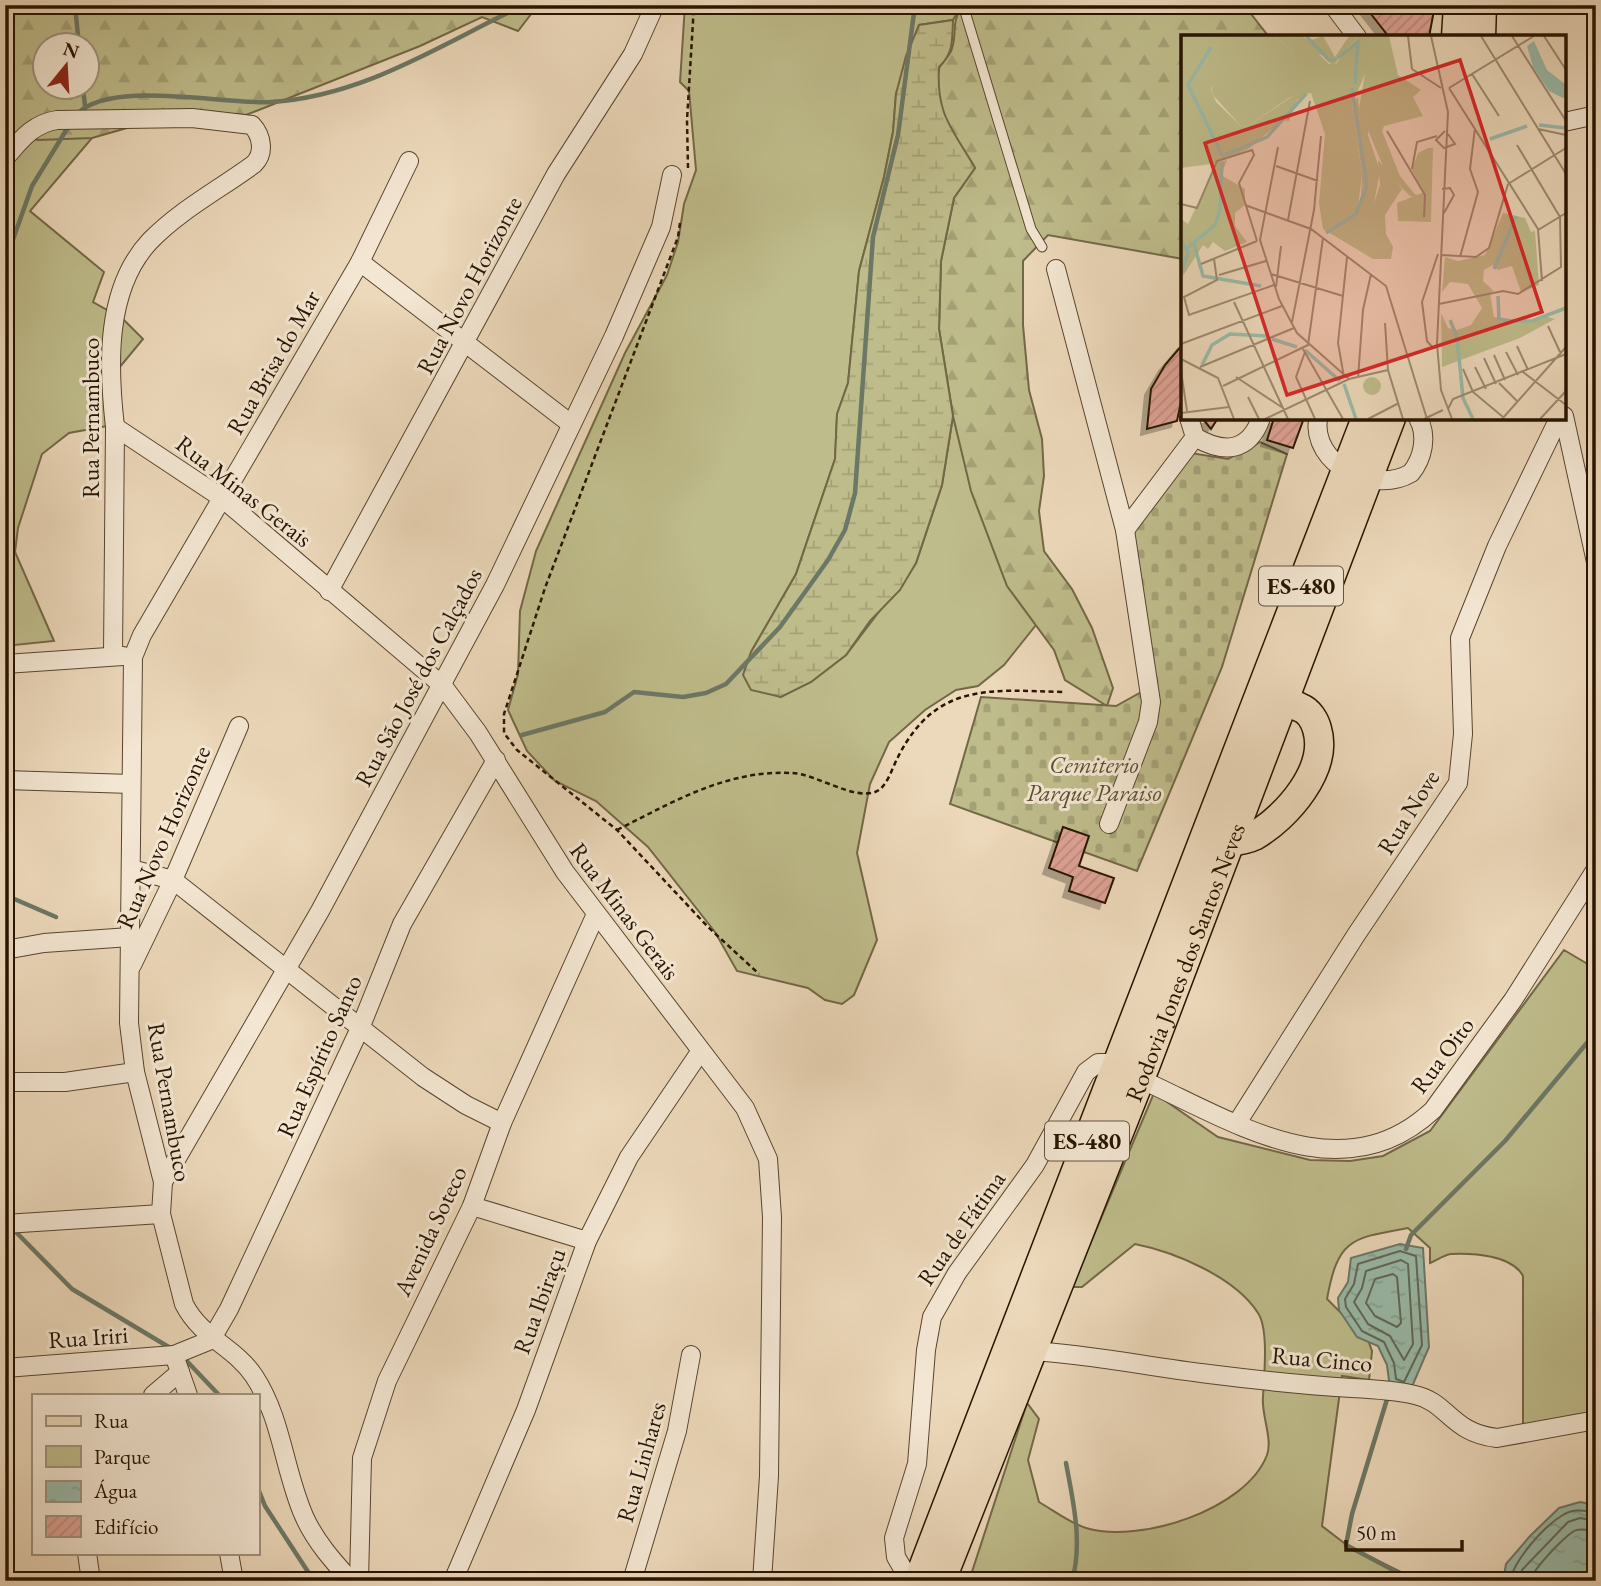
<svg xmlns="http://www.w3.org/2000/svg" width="1601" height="1586" font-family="'EB Garamond',serif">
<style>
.green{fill:#bfbc8b;stroke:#736846;stroke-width:2}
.forest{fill:url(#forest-firs);stroke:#736846;stroke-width:2;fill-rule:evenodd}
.wetland{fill:url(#wetland-marsh);stroke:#736846;stroke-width:2}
.cemetery{fill:url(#cemetery-stones);stroke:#736846;stroke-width:2}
.water{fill:url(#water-ripples);stroke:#6c7866;stroke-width:2}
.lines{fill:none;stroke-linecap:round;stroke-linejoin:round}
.shore{stroke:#606855;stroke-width:2}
.stream{stroke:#6c7866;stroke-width:4.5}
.building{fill:url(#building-hatch);stroke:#271400;stroke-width:2;filter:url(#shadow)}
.service-casing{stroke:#58452e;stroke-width:11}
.minor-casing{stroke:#58452e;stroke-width:20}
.primary-casing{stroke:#271400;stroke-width:31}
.path{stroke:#271400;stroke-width:2.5;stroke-dasharray:5 3.5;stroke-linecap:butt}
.service{stroke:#f3e6d2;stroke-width:9}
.minor{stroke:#f3e6d2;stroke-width:18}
.primary{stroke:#ecd8ba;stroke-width:28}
.labels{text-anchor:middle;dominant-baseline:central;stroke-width:6;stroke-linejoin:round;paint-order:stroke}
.shield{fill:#f3e6d2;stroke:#64533f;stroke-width:2}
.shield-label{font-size:23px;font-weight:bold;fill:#271400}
.street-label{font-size:24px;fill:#271400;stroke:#f3e6d2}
.park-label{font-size:24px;font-style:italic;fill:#5c4f31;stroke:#f3e6d2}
.inset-river{fill:none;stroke:#9abbaa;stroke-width:3.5}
.inset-road{fill:none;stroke:#9d8a70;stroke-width:2}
.view{fill:#d62828;fill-opacity:0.15;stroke:#d62828;stroke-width:3.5}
.inset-edge{fill:none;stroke:#271400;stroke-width:3.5}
</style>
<defs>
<pattern id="forest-firs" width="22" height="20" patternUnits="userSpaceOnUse" patternTransform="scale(1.75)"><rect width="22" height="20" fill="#bfbc8b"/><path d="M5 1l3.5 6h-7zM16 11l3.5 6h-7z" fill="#a4a176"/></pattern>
<pattern id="wetland-marsh" width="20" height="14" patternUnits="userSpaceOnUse" patternTransform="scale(1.75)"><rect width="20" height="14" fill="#bfbc8b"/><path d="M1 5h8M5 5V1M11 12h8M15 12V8" fill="none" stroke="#a4a176"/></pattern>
<pattern id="cemetery-stones" width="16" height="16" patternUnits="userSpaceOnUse" patternTransform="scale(1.75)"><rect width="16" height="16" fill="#bfbc8b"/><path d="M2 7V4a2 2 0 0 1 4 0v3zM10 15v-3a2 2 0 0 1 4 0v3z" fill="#a4a176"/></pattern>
<pattern id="water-ripples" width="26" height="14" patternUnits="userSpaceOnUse" patternTransform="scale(1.75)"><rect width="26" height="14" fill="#9abbaa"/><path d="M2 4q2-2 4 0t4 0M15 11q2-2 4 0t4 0" fill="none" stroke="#85a090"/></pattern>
<pattern id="building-hatch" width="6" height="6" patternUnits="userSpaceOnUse" patternTransform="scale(1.75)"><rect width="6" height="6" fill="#dea295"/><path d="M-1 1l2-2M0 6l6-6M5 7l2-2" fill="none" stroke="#be8b7f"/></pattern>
<filter id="shadow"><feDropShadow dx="-6" dy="6" stdDeviation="0" flood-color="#0004"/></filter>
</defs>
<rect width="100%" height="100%" fill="#ecd8ba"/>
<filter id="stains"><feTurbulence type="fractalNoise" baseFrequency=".00286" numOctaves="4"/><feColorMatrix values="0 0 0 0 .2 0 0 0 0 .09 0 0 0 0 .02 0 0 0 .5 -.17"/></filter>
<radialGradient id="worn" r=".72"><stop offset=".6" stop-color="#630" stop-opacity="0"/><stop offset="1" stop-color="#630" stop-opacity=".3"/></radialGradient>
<!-- green -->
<g class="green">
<path d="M685 5H962L953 20 919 25 896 94 893 132 884 177 859 271 848 383 837 415 835 459 796 574 751 652 780 697 811 682 846 655 916 563 942 485 953 416 972 491 1007 585 1036 625 1004 665 978 686 956 690 925 710 889 742 870 784 857 853 877 940 854 995 842 1004 825 1000 808 988 737 971 715 932 648 847 596 801 555 781 527 751 508 710 518 674 520 611 536 551 625 353 667 275 678 242 684 204 696 170 689 91 680 82Z"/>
<path d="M29 138H92L30 211 104 272 93 302 123 319 143 339 109 380 113 425 69 433 42 454 18 528 15 552 54 641 5 646V163Z"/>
<path d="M1564 950 1596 969V1428L1523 1430V1276C1512 1255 1473 1253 1451 1254 1444 1255 1437 1260 1430 1263V1248L1408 1228C1352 1238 1338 1238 1327 1299L1368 1340 1372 1351 1369 1380 1342 1376 1322 1526 1348 1546 1419 1581H969L1027 1403 1039 1419 1028 1460 1039 1502C1053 1510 1070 1523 1086 1528 1139 1544 1246 1510 1267 1455 1273 1439 1261 1414 1263 1397 1264 1377 1269 1329 1258 1313 1235 1277 1175 1252 1135 1244L1082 1287H1072L1154 1093 1218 1137 1310 1160 1350 1161 1383 1156 1430 1131Z"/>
</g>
<!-- forest -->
<g class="forest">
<path d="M5 5H538L518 31 482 17 420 46 246 115 183 112 92 138 38 140 5 132ZM46 46H88V88H46Z"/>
<path d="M962 5H1244L1269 37H1183V259L1048 235 1023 261V325L1029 390 1042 439 1044 476 1039 511 1044 551 1072 589 1092 628 1113 688 1107 706 1065 680 1054 650 1007 586 971 491 953 416 939 329 941 261 954 198 975 168C957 137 930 107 939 69 941 62 948 58 951 51 958 35 950 25 962 5Z"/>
</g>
<!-- wetland -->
<path class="wetland" d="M953 20C952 40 954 53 939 67 936 115 952 128 975 168L954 198 941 261 939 329 953 416 942 485 916 563 900 590 870 621 846 655 811 682 781 697 751 690 743 675 751 652 796 574 835 459 837 414 848 383 859 271 884 177 893 132 896 94 906 56 919 25Z"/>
<!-- cemetery -->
<path class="cemetery" d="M1260 442 1287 454 1222 667 1137 871 950 804 981 697 1116 706 1152 686 1128 537 1191 453 1228 459Z"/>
<!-- water -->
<g class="water">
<path d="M1400 1244 1423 1248 1429 1347 1411 1389 1390 1388 1387 1365 1378 1346 1357 1337 1339 1310 1338 1298 1348 1282 1351 1258Z"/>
<path d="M1580 1502 1596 1505V1569C1569 1586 1534 1581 1503 1581L1506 1564 1530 1536 1559 1508Z"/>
</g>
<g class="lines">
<!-- shore -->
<g class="shore">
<path d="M1400 1251 1416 1256 1422 1345 1404 1382 1396 1379 1394 1363 1384 1342 1362 1331 1346 1307 1345 1299 1354 1284 1358 1264Z"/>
<path d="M1401 1260 1408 1264 1413 1344 1404 1360 1390 1336 1368 1324 1354 1302 1362 1288 1366 1271Z"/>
<path d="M1393 1274 1397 1277 1401 1323 1397 1327 1375 1316 1366 1303 1375 1279Z"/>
<path d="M1510 1581C1514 1560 1544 1526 1563 1515 1574 1508 1584 1511 1596 1512"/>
<path d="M1519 1581 1522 1570 1568 1522 1580 1518 1596 1521"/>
<path d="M1530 1581C1533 1569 1563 1538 1574 1531 1581 1527 1589 1531 1596 1531"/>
</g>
<!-- stream -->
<g class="stream">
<path d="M75 5 79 46"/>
<path d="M83 88 85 106"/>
<path d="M77 114C112 79 223 105 271 102 365 96 441 44 524 5"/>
<path d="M5 262 32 186 70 124"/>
<path d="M522 735 605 712 634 692 683 697 706 693 726 684 780 627 828 560 845 530 855 493 873 237 898 135 915 5"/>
<path d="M5 895 56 917"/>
<path d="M13 1229 72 1289 172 1349"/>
<path d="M1406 1249 1411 1235 1505 1141 1596 1032"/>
<path d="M182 1356 219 1395"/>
<path d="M1388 1396 1352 1514 1346 1545 1410 1579 1419 1581"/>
<path d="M1066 1463C1073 1501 1083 1542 1072 1581"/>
<path d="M257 1486 265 1506 314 1581"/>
</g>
</g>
<!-- building -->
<g class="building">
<path d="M1364 5H1435L1429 37H1389Z"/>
<path d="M1183 344V392L1177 421 1147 429 1151 389 1165 365Z"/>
<path d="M1202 418H1218L1211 429Z"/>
<path d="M1274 418H1304L1293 448 1267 440Z"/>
<path d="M1063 827 1089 836 1079 866 1114 878 1105 903 1069 891 1073 877 1049 868Z"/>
</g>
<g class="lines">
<defs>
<path id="service" d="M963 5 1031 229 1042 247"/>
<g id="minor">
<path d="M1333 5 1357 37"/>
<path d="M1564 122 1596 115"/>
<path d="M5 158C21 140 32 124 57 120L192 118 252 125C262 136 265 153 254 164 220 189 180 210 150 241 105 289 108 366 115 427L113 655"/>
<path d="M360 262 571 424"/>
<path d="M1056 269 1125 530 1151 702 1148 722 1109 824"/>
<path d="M1564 416 1596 562"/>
<path d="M1189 418 1195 437C1224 454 1249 452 1261 418"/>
<path d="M1318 418C1311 465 1374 495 1411 473 1423 458 1428 436 1418 418"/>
<path d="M115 427 222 498 443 686 478 733 565 872 745 1108 768 1159 772 1217 769 1476 762 1581"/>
<path d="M1125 530 1195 437"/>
<path d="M329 591 556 174 633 54 655 5"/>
<path d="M5 664 123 656"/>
<path d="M5 780 131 784"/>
<path d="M131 869 173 880 423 1077 466 1105 502 1123"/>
<path d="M5 950 44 943 130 937"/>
<path d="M132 965 173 880 239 726"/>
<path d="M1140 1079C1233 1121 1342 1195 1433 1110L1513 1000 1596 869"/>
<path d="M5 1082H65L135 1072"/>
<path d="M1237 1123 1356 935 1458 783 1463 734 1460 638 1497 546 1559 418"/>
<path d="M163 1182 320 911 495 585 614 336 661 227 672 175"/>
<path d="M472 1206 587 1241"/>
<path d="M5 1224 161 1214"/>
<path d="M1030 1351C1090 1354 1149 1367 1209 1374 1256 1380 1304 1385 1352 1388 1373 1389 1394 1390 1415 1395 1448 1402 1451 1433 1497 1438L1596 1420"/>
<path d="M174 1355 188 1395"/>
<path d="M5 1368 174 1355 211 1340 229 1309 361 1026 402 924 496 760"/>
<path d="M153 1395 180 1372"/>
<path d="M87 1553 91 1581"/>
<path d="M229 1553 234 1581"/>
<path d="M351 1581C333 1561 315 1541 304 1516 284 1471 282 1418 254 1376 234 1346 202 1339 184 1304L161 1214 163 1182 135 1072 129 1023 133 657 142 635 360 262 409 161"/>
<path d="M359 1581 362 1458 387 1381 472 1206 502 1123 596 914"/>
<path d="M453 1581 526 1410 587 1241 629 1157 700 1052"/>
<path d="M632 1581 677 1431 691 1355"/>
<path d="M910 1581 896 1557 894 1538 917 1464 926 1350 932 1317 957 1273 1035 1165 1086 1072 1098 1063H1117"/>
</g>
<g id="primary">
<path d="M1456 37 1458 5"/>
<path d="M1481 37 1482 5"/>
<path d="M1228 842C1237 841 1246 840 1254 836 1287 817 1329 769 1317 729 1315 721 1309 711 1301 708 1290 702 1275 702 1263 702"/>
<path d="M918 1581 1366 418"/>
<path id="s1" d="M941 1581 1146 1064 1391 418"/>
</g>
</defs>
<!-- service casing -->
<use href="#service" class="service-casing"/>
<!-- minor casing -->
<use href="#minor" class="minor-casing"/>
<!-- primary casing -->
<use href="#primary" class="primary-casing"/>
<!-- path -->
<g class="path">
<path d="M688 168 687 120 694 5"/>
<path d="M680 223 678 237 545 588 504 714V733L517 750 617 830 708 927 759 974"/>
<path d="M617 830C675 801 726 770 792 773 816 774 853 800 875 792 887 788 892 768 898 757 936 682 990 690 1063 692"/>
</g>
<!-- service -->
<use href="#service" class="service"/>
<!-- minor -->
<use href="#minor" class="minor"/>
<!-- primary -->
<use href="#primary" class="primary"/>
</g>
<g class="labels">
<!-- shield labels -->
<g class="shield">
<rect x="1259" y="566.5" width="84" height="39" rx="5"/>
<rect x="1045" y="1121.5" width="84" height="39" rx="5"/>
</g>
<g class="shield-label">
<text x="1301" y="586">ES-480</text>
<text x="1087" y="1141">ES-480</text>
</g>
<!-- street labels -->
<g class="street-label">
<text transform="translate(469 285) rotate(-62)">Rua Novo Horizonte</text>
<text transform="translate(273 362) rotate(-60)">Rua Brisa do Mar</text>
<text transform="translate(90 418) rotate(-90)">Rua Pernambuco</text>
<text transform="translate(244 491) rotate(38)">Rua Minas Gerais</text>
<text transform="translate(418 677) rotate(-62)">Rua São José dos Calçados</text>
<text transform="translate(1408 812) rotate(-58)">Rua Nove</text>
<text transform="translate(163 837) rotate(-66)">Rua Novo Horizonte</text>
<text transform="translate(625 911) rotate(53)">Rua Minas Gerais</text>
<text stroke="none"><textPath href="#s1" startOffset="665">Rodovia Jones dos Santos Neves</textPath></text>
<text transform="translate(1442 1055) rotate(-53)">Rua Oito</text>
<text transform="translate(319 1056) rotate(-66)">Rua Espírito Santo</text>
<text transform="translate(170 1102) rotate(80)">Rua Pernambuco</text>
<text transform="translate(961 1228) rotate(-55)">Rua de Fátima</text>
<text transform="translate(430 1231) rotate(-65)">Avenida Soteco</text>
<text transform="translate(539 1301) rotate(-70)">Rua Ibiraçu</text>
<text transform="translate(88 1337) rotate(-4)">Rua Iriri</text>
<text transform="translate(1322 1359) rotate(5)">Rua Cinco</text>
<text transform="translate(641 1462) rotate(-74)">Rua Linhares</text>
</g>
<!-- park labels -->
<g class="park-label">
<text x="1094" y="764">Cemiterio<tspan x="1094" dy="28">Parque Paraiso</tspan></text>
</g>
</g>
<!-- overview -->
<g transform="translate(1181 35)">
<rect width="385" height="385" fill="#ecd8ba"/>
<path d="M15 1H92L113 17H135L148 29H155L177 1H190L188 29 171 70 181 138 177 173 193 168 199 150 197 125 221 154 204 180 205 199 212 212 210 224H192L142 194 138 168 144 99 130 58 109 62 69 90 60 91 32 60 29 44 36 13ZM46 125 40 140 64 154V170L54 178V191L66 207 44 216 32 207 27 214 22 210 0 244V184L7 189 36 128ZM322 178 344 183 350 197 354 196 358 250 340 257 331 231 317 235 312 230 303 235 302 246 313 256 309 258 313 282 350 287 363 281 374 284 339 303 261 332 260 278 267 293 276 295 290 290 301 273 287 249 269 247 261 257 264 222 277 226 304 220ZM182 351a9 9 0 1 1 18 0a9 9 0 1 1-18 0Z" fill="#bfbc8b"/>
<path d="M0 1H15L36 13 30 54 35 67 60 91 69 90 116 58 127 59 116 65 108 86 101 85 69 113 37 128 0 133ZM92 1H121L128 6 142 1 154 22 168 1H177L152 31 141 20 113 17ZM190 1H208L217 40 240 55 232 62 242 81 203 91 201 96 219 141 237 163 229 161 204 136 178 74Z" fill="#bfbc8b"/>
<path d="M177 62 178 74 188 84 187 100 199 136 193 168 179 179 181 138 171 70Z" fill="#bfbc8b"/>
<path d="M247 113H252L250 187 217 186 216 168 243 157 231 135 237 118Z" fill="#bfbc8b"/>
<path d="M353 6 366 35 384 49V64L368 56 352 32 346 11Z" fill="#9abbaa"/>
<path class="inset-river" d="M125 1 148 25H155M30 12 7 50 42 122M157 23 177 7 174 49M358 90 385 93M309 104 346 91M44 120 86 102 125 59M145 198 175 179 186 151 171 53M0 205 7 218 0 238M13 209 22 241 80 251M6 213 34 190 39 175 41 127M313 234 335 181M317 261 318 284 330 286H351L385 273M269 285 276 302 282 363 292 384M91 304 116 312M124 315 159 346M21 330 31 310 49 299 86 301M163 349 175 384"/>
<path class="inset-road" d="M227 1 231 34 260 53M250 1 267 77 256 309 260 355 271 384M300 1 385 139M331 1 385 86M363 1 385 35M291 39 318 81M268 53 357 194 361 246M268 53 353 1M357 94 385 100M206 96 244 160 243 182M264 96 255 105 263 113 274 109 267 99M97 112 79 205 98 264 116 298 168 344M95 131 137 146M231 134 236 107 256 101M327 149 385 113M261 154 269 153 273 160 263 178M0 169 16 173 36 126 71 115 73 120 58 148 76 206M64 170 130 194 205 251 246 384M107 185 129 66M357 195 385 178M261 220 295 222 308 213 327 149M279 222 297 157 289 134 294 93M33 224 36 245 3 262 8 280 93 250M20 229 76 206M90 239 162 261M38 240 85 226M95 252 100 211M53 267 107 384M258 269 322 256 337 259 380 232 379 182 336 110M111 287 133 175 140 101M204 288 207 335 222 384M367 291 379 317M0 309 101 271M336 311 347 335M252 313 246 306 241 267 257 219M122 314 162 384M124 317 115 342 134 384M325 317 337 340M313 320 324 345M303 323 315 349M0 324 37 343 53 384M19 332 113 293M294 332 305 354M282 334 292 357 322 382M0 336 6 376M342 337 385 370M55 342 102 373M163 342 157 308 166 222M177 343 182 275 190 239M318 348 337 367M42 351 127 310 142 203M67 362 78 384M267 374 272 364 385 319M0 378 48 372M84 384 168 344 207 335M187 384 218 368M243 384 262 375M321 384 385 312M359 384 385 356"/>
<path class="view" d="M279 25 361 277 106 360 24 108Z"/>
<rect width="385" height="385" class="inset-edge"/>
</g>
<!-- margin -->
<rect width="1601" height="1586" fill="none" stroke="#ecd8ba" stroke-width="28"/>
<rect x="7" y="7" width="1587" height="1572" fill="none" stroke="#271400" stroke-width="3.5"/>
<rect x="14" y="14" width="1573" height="1558" fill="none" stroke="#271400" stroke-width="2"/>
<!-- legend -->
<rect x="32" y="1394" width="228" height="161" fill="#f3e6d2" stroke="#a1927e" stroke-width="2"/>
<rect x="46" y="1416" width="35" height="10" fill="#ecd8ba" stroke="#a1927e" stroke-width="2"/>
<text x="94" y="1428" font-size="21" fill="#271400">Rua</text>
<rect x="46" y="1446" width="35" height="21" fill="#bfbc8b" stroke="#a1927e" stroke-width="2"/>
<text x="94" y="1464" font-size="21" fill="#271400">Parque</text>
<rect x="46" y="1481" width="35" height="21" fill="url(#water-ripples)" stroke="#a1927e" stroke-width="2"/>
<text x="94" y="1498" font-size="21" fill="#271400">Água</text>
<rect x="46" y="1516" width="35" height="21" fill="url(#building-hatch)" stroke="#a1927e" stroke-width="2"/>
<text x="94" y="1534" font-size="21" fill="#271400">Edifício</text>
<!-- north arrow -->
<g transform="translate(66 66) rotate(18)"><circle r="33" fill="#f3e6d2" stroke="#a1927e" stroke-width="2"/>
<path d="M0-5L12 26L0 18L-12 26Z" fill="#8f2418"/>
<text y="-10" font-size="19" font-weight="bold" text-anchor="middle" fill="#271400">N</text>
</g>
<!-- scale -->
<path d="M1346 1540v10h116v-10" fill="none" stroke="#271400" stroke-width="3.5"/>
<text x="1356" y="1540" font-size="21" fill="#271400" stroke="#f3e6d2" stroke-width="5" paint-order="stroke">50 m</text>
<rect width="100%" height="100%" filter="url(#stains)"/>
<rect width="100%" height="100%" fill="url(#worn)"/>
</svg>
